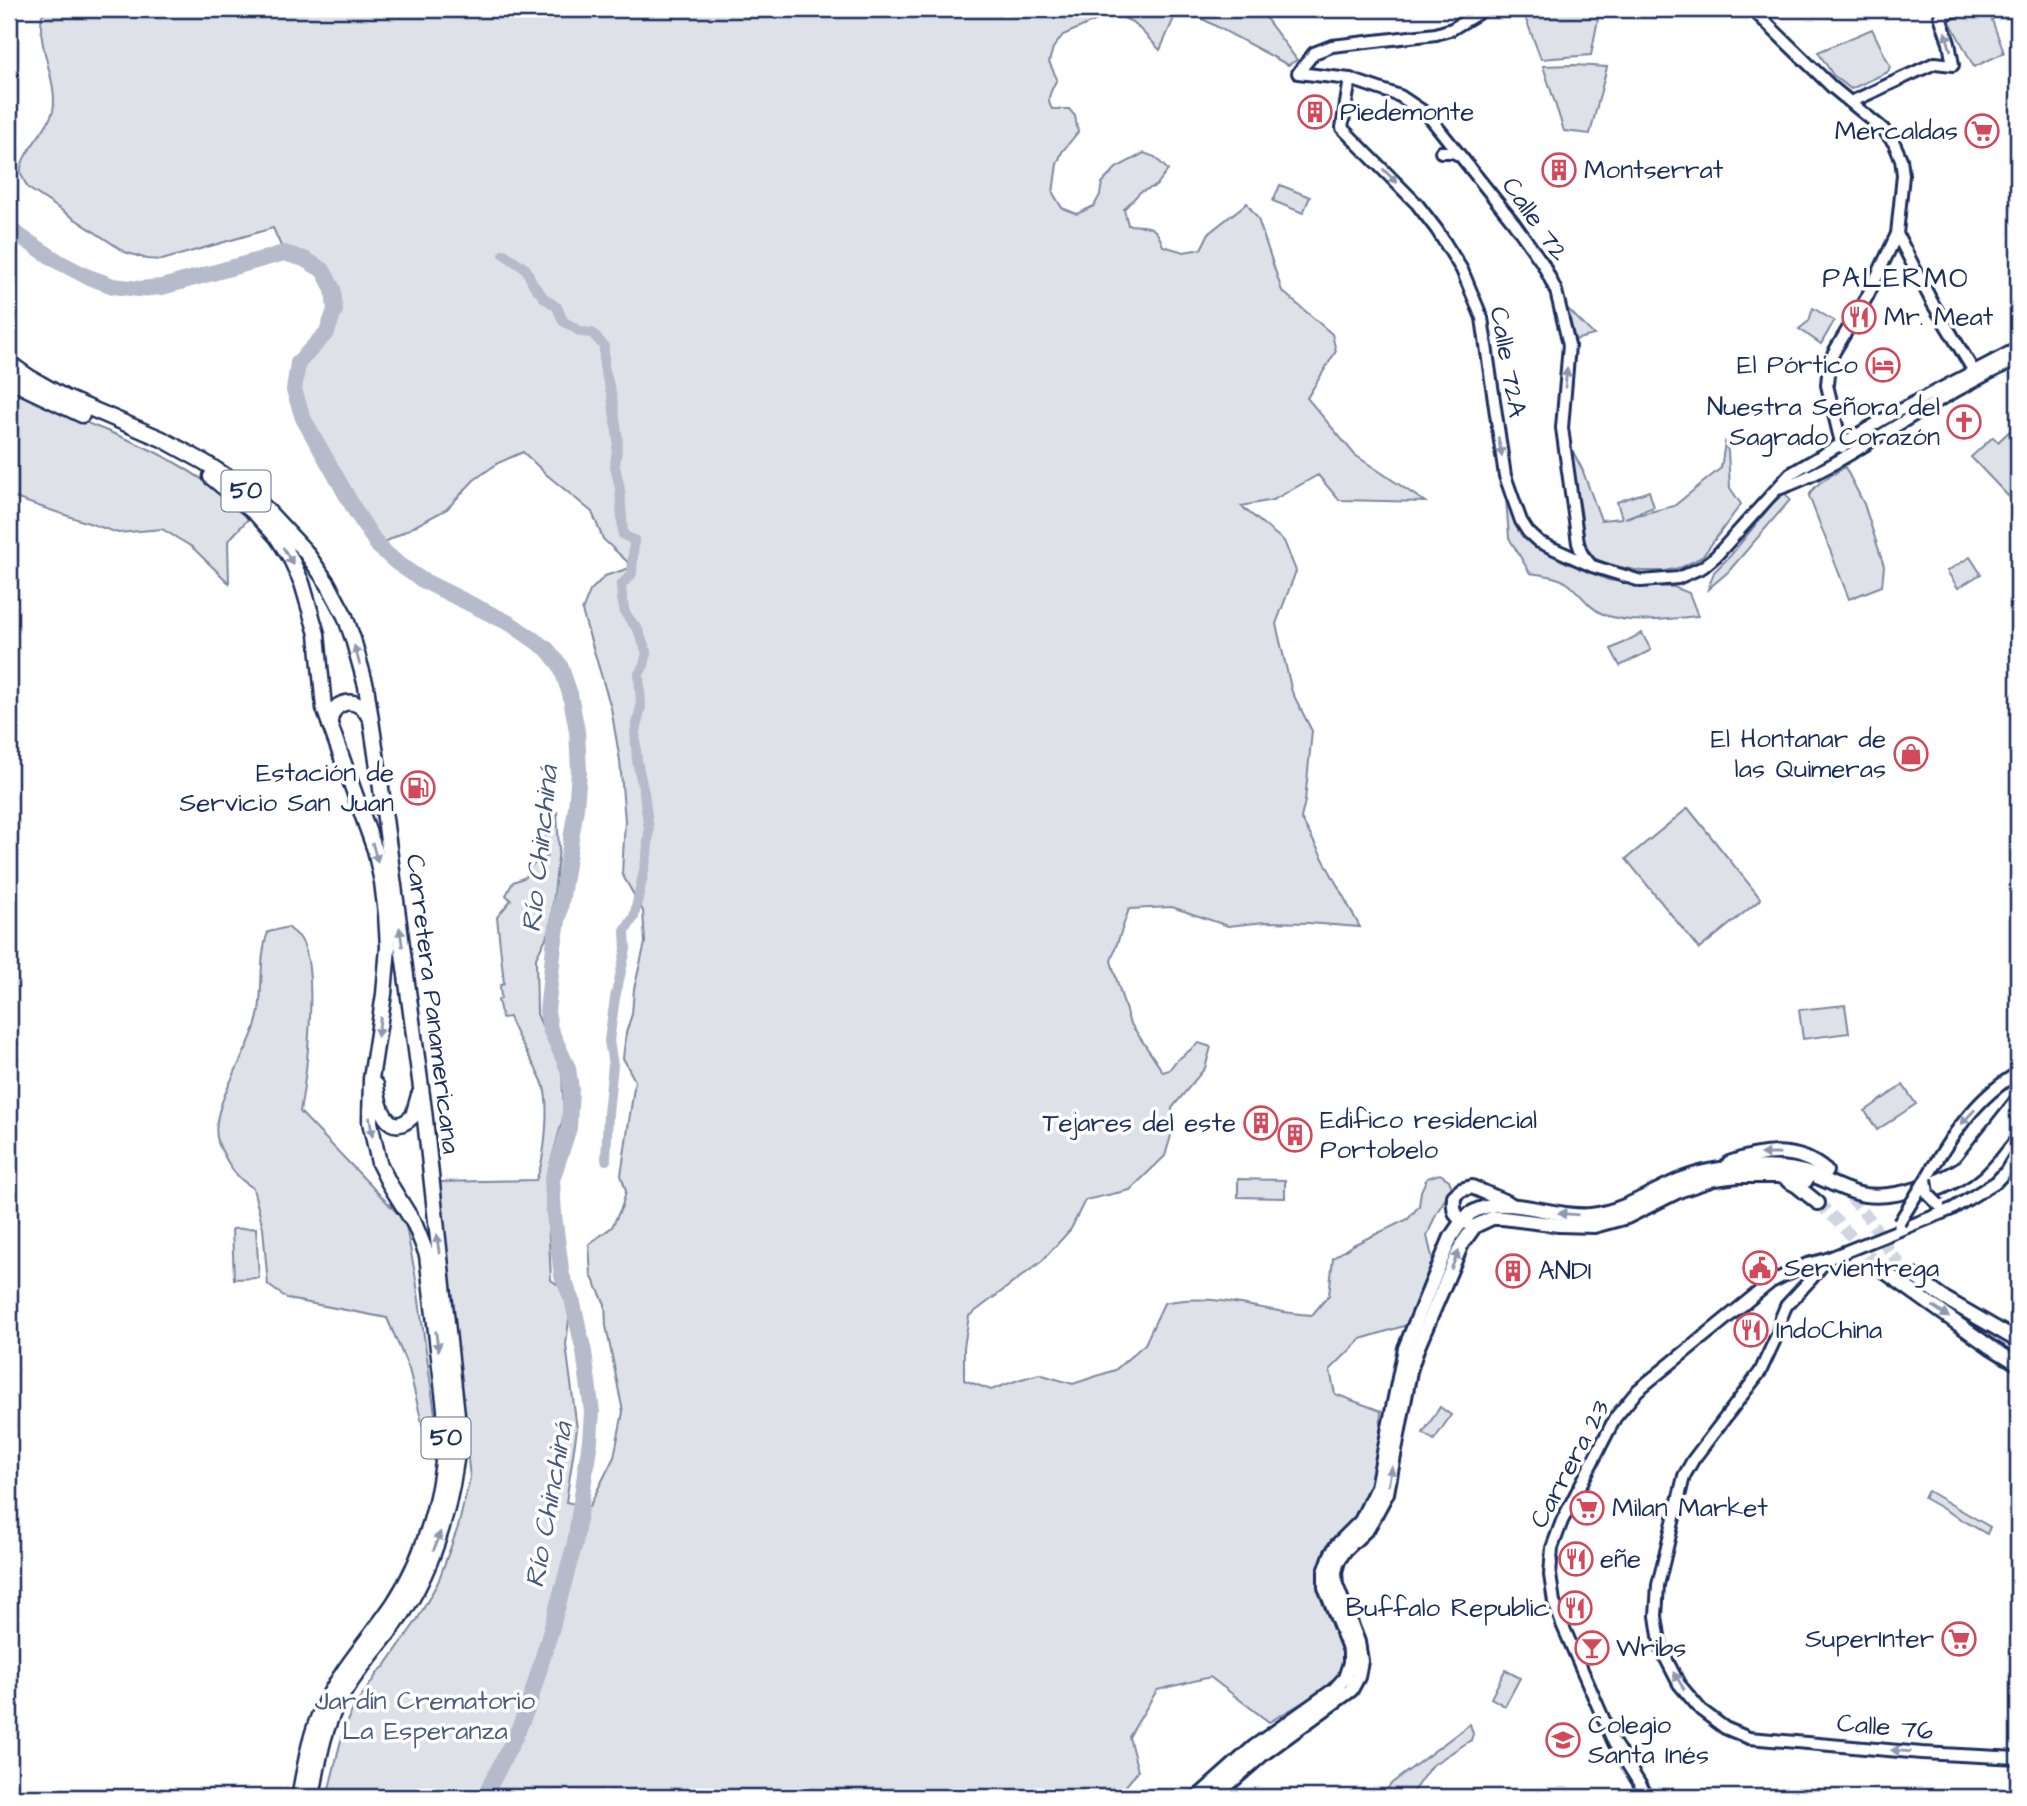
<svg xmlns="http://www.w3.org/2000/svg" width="2027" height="1806" font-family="'Architects Daughter',sans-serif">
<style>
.green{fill:#dee1e7;stroke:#7c88a2;stroke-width:2}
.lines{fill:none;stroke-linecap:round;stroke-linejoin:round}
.canal{stroke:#b5bbca;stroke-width:10}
.river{stroke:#b5bbca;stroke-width:16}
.primary-tunnel{stroke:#d1d5df;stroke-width:12;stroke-dasharray:12 6;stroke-linecap:butt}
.secondary-casing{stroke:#1b2f5e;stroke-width:16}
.primary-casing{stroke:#1b2f5e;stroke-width:18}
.highway-casing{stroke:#1b2f5e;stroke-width:19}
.secondary{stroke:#fff;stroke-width:10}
.primary{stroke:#fff;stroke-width:12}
.highway{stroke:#fff;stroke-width:14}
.secondary-bridge-casing{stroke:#1b2f5e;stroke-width:16;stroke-linecap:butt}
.secondary-bridge{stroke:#fff;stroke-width:10}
.oneway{fill:#8d97ae}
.labels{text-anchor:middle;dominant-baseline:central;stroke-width:7;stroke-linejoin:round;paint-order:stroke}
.shield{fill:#fff;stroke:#5f6d8e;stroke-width:2}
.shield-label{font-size:24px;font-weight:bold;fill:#1b2f5e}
.poi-label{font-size:26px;fill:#1b2f5e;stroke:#fff;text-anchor:start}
.street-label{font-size:26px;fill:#1b2f5e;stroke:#fff}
.park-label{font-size:26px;fill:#4c5c80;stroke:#fff}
.neighbourhood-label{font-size:28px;letter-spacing:2px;fill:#1b2f5e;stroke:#fff}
.water-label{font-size:28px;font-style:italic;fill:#49597e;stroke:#fff}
</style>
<rect width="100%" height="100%" fill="#fff"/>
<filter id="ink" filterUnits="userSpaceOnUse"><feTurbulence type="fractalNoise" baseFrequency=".0143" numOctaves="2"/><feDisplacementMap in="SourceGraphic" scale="14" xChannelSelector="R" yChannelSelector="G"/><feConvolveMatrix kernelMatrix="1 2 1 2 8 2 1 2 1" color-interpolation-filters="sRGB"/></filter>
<g filter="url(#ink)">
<!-- green -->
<g class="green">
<path d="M50 9H1178L1160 50 1134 23 1122 17 1106 16 1063 35 1053 48 1049 62 1057 79C1052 89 1045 99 1052 109H1069L1075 116 1078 132 1062 152 1057 164 1053 193 1062 208 1077 214 1094 206 1100 195 1102 183 1116 168 1144 153 1155 157 1168 170 1156 186 1140 192 1124 209 1128 225C1148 226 1156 224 1163 246L1184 252 1201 249 1209 233 1247 203 1258 219 1282 291 1332 334 1336 351 1307 398 1355 455 1425 502 1339 500 1318 475 1273 500 1241 506 1284 541 1296 571 1276 624 1292 692 1312 731 1305 801 1301 818 1360 927 1308 923 1265 922 1228 926 1172 907 1129 909 1111 961 1129 1021 1163 1072 1169 1070 1176 1061 1199 1043 1211 1047 1205 1068 1172 1108 1173 1129 1165 1156 1130 1190 1085 1200 1071 1229 1042 1261 969 1316 964 1347V1380L991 1390 1018 1380 1039 1374 1073 1384 1115 1370 1145 1344 1164 1303C1203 1294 1236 1304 1274 1310 1286 1313 1299 1314 1312 1315L1329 1295 1333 1258 1353 1245 1408 1219 1419 1206 1421 1191 1427 1178 1440 1174 1449 1180 1452 1188 1436 1214 1427 1236 1435 1269 1420 1312 1407 1325 1361 1339 1330 1370 1335 1394 1381 1411 1377 1487 1370 1505 1337 1545 1345 1637V1678L1269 1722 1210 1677 1157 1690 1129 1737 1138 1771 1117 1797H327L340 1744 347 1721 353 1709 379 1671 385 1666 417 1620 438 1582 458 1527 470 1478 439 1182 536 1180C545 1160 551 1101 542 1081 532 1059 517 1040 509 1017L502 1018 498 1000 501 998 500 986 504 983 497 917 511 900 506 895 513 882 526 877 531 866 548 856 543 812H557L559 849 550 930 536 958 537 1014 562 1072 564 1115 546 1179 551 1280 561 1287 570 1311 566 1345 577 1429 566 1502 589 1507 614 1457 623 1412 606 1326 605 1304 591 1275 589 1244 612 1227 622 1206 626 1191 621 1175 635 1081 623 1058 626 1033 632 1014 634 989 645 943 643 911 622 874 625 821 620 761 611 708 582 611 590 591 605 576 633 567 603 539 592 512 547 475 523 452 498 463 474 480 447 509 378 546C360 520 344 492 328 464 315 442 299 418 294 392 290 365 311 353 325 334 338 316 339 286 322 270 312 260 296 257 284 253L273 228 162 260 147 259 125 252 28 188C26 184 22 178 21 173 18 156 48 130 53 111 59 82 36 46 42 15Z"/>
<path d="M1184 9H1259L1297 60 1288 65Z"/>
<path d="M1522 9H1600L1591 55 1541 59Z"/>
<path d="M1960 9H1988L2004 53 1974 67 1947 16Z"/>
<path d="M1872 29 1890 66 1888 72 1851 89 1833 75 1818 52Z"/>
<path d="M1574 65 1607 67 1590 134 1564 131 1543 66Z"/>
<path d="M1280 185 1310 197 1303 213 1273 201Z"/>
<path d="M1564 307 1567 308 1594 335 1574 340Z"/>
<path d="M1813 308 1834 321 1821 344 1799 329 1809 321Z"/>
<path d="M9 384C54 415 108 428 157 453 191 470 222 492 251 516L228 541 229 583 192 547 162 529 118 533 9 496Z"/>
<path d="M2014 427 2018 432V486L2008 496 1971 457 1993 437 1998 442Z"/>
<path d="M1567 440 1582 469 1601 520 1622 518 1617 502 1649 491 1654 507 1625 518 1674 506 1721 468 1725 443 1728 451 1730 488 1741 504 1702 557 1682 567 1665 571H1641L1610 565 1594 558 1585 545 1581 510Z"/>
<path d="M1845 467 1864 504 1884 566 1882 586 1849 599 1809 496C1815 482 1833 475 1845 467Z"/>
<path d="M1785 493 1790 500 1728 572 1708 589 1714 572 1730 556 1773 503Z"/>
<path d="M1506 498 1517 528 1529 541 1563 561 1608 580 1648 586 1674 587 1689 593 1698 616C1667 619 1635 625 1605 615 1589 609 1580 592 1567 583 1557 576 1542 575 1530 573L1509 538Z"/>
<path d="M1970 557 1981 574 1958 588 1947 571Z"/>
<path d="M1642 633 1651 650 1620 666 1611 649Z"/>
<path d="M1688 808 1761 899 1699 949 1626 859Z"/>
<path d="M288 927C292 931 297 934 300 938 320 965 306 1078 300 1112L405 1221 416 1279 435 1414 429 1452 409 1369 387 1318 288 1299 268 1285 263 1228 253 1188C239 1179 233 1172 225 1157 223 1152 219 1147 218 1142 207 1106 253 1051 259 1011 263 984 259 958 268 932Z"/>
<path d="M1845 1005 1849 1033 1803 1039 1799 1010Z"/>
<path d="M1903 1085 1916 1104 1877 1130 1865 1111Z"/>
<path d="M1238 1179 1285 1180V1198L1238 1197Z"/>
<path d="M256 1228 259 1278 234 1279 232 1229Z"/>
<path d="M1440 1407 1451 1415 1434 1440 1423 1433Z"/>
<path d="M1928 1491 1990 1527 1987 1534 1924 1498Z"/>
<path d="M1505 1670 1520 1678 1505 1706 1491 1698Z"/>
<path d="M1470 1724 1473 1734 1471 1740 1431 1766 1409 1797H1380L1392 1783Z"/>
</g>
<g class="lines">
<!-- canal -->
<path class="canal" d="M504 254 526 269 533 284 544 298 557 307 563 321 581 332 592 333 604 346V367L612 396 618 440 615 466 620 489 623 535 634 540 632 574 621 585 622 598 625 613 638 630 647 653 644 665 639 674 641 707 635 732 637 761 644 793 649 830 647 856 634 917 625 931 626 949 615 998 609 1041 613 1065 608 1113 606 1160"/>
<!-- river -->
<path class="river" d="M9 229 59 262 86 276 113 286 139 289 162 287 284 253 304 259 323 270 333 289 335 310 327 332 298 363 294 390 303 418 356 512 378 546 397 563 422 580 511 624 547 649 560 665 570 694 577 731 579 771 576 808 554 946 547 1011 550 1029 568 1068 571 1089 569 1128 552 1180 554 1215 562 1276 572 1299 584 1352 592 1412 590 1440 575 1543 551 1630 529 1704 516 1735 484 1797"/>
<!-- primary-tunnel -->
<g class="primary-tunnel">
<path d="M1826 1171C1840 1186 1855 1201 1868 1217 1884 1240 1888 1255 1912 1275"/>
<path d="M1818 1203C1842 1224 1862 1250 1885 1272"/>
</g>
<defs>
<g id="secondary">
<path d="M1485 9 1452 29 1436 34 1332 46 1314 53 1298 73 1350 79 1400 96 1427 114 1514 223 1543 264 1556 291 1569 345 1562 428 1578 543 1582 554 1590 564"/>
<path d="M1752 9 1832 87 1883 129 1894 143 1901 159 1903 175 1897 234 1933 304 1978 378"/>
<path d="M1350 79 1342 128 1417 204 1437 230 1462 270 1482 318 1505 476 1521 521 1528 532 1539 542 1592 566 1641 581 1678 578 1703 567 1716 556 1790 474 1894 413 2018 348"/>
<path d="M1851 102 1935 63 1953 65 1949 43 1940 16 1959 9"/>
<path d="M1441 152H1452L1459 155"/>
<path d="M1842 447 1827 385 1829 364 1834 352 1867 297 1897 234"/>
<path d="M1778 489C1820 475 1858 449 1896 426 1935 402 1976 379 2018 359"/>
<path d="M1926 1179C1949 1139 1977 1096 2018 1073"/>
<path d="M1827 1259 1812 1278 1786 1306 1781 1318 1778 1333 1760 1372 1693 1460 1684 1476 1658 1585 1656 1616 1661 1649 1679 1684 1701 1710 1725 1728 1749 1738 1922 1753 2018 1758"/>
<path d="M1648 1797 1614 1743 1562 1624 1554 1602 1550 1575 1552 1548 1562 1521 1615 1418 1638 1390 1771 1282 1807 1264 1827 1259 1952 1209 1996 1182 2006 1171 2018 1151"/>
</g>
<g id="primary">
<path d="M1729 1163C1763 1151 1797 1146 1826 1171"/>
<path d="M1788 1181 1797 1186 1818 1203"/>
<path d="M1930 1192C1977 1176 1989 1151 2018 1114"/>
<path d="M1467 1223C1454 1218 1453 1209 1454 1196L1461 1190 1472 1187 1509 1203"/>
<path d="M1885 1272 1989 1346 2018 1364"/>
<path d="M1912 1275 1944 1298 2018 1341"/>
<path d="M1198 1797 1254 1747 1334 1690 1345 1678 1350 1663V1651L1325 1587V1572L1331 1555 1337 1545 1361 1521 1377 1487 1405 1348 1451 1237C1457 1228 1462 1219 1471 1213 1505 1192 1554 1219 1591 1215 1621 1212 1648 1194 1675 1182 1702 1170 1729 1166 1758 1167 1776 1167 1793 1168 1810 1174 1828 1181 1846 1192 1865 1195 1898 1199 1938 1184 1965 1166L2018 1099"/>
<path d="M1214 1797 1263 1754 1351 1690 1358 1677 1361 1661 1358 1642 1336 1585 1335 1572 1338 1561 1345 1550 1368 1528 1387 1493 1410 1371 1417 1349 1462 1244 1475 1226 1492 1218H1503L1559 1225 1594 1226 1627 1217 1681 1190 1714 1179 1738 1176H1778L1806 1181"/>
</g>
<g id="highway">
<path d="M9 363 29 377 66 398 162 439 204 462 235 482 264 507 305 551 328 584 345 616 353 639 366 686 380 781 424 1110 459 1433C454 1495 438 1557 405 1610 383 1644 348 1677 332 1715 321 1740 317 1770 312 1797"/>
<path d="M9 377 23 387 82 415"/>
<path d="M211 477 256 514 277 537 290 557 302 583 317 634 324 708 375 850 382 882 386 914 388 947 384 994 371 1079 370 1122 379 1163 389 1183 415 1225 427 1255 445 1409C448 1473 430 1548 394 1603 371 1637 339 1672 322 1709 309 1736 305 1768 299 1797"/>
<path d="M330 725C329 700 359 694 369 717"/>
<path d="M376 1085C378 1104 387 1141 413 1116L419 1095"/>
</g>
</defs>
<!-- secondary casing -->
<use href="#secondary" class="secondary-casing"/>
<!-- primary casing -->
<use href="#primary" class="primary-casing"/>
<!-- highway casing -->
<use href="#highway" class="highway-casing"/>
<!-- secondary -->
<use href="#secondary" class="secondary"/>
<!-- primary -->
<use href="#primary" class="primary"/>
<!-- highway -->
<use href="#highway" class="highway"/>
<defs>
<g id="secondary-bridge">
<path d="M1926 1179 1928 1194 1939 1205"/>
<path d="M1899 1223 1926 1179"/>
</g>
</defs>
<!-- secondary-bridge casing -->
<use href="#secondary-bridge" class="secondary-bridge-casing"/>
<!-- secondary-bridge -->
<use href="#secondary-bridge" class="secondary-bridge"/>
</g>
<!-- one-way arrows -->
<defs><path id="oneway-solid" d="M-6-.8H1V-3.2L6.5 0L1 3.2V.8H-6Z" transform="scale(1.75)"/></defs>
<g class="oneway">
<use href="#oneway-solid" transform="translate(1948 41) rotate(-106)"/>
<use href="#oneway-solid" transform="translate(1390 176) rotate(45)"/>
<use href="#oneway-solid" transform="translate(1566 378) rotate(-84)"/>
<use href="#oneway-solid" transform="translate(1500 447) rotate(80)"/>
<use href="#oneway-solid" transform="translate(288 556) rotate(60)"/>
<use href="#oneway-solid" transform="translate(357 655) rotate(-106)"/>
<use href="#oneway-solid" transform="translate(375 853) rotate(75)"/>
<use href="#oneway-solid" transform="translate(401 937) rotate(-98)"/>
<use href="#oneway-solid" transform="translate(379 1027) rotate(99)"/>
<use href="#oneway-solid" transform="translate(1968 1117) rotate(133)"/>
<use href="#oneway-solid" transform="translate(371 1127) rotate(82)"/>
<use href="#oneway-solid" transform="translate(1770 1154) rotate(-180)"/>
<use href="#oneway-solid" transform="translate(1568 1214) rotate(-175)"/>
<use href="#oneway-solid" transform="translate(438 1244) rotate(-97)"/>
<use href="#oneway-solid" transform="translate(1455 1260) rotate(-67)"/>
<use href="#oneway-solid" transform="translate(1941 1312) rotate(35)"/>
<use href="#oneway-solid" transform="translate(437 1341) rotate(83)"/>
<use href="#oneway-solid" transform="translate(1390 1476) rotate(-80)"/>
<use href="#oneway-solid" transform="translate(437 1541) rotate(-70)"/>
<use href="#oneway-solid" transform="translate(1679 1681) rotate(-122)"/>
<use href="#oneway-solid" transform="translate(1901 1751) rotate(-175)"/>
</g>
</g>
<!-- icons -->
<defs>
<symbol id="building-ring" viewBox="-11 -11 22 22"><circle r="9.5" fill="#fff" stroke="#d1495b" stroke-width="1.5"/><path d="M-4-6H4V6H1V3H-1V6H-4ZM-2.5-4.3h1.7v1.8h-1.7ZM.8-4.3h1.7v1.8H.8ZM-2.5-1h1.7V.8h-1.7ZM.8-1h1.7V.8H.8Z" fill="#d1495b"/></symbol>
<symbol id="supermarket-ring" viewBox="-11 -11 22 22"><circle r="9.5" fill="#fff" stroke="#d1495b" stroke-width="1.5"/><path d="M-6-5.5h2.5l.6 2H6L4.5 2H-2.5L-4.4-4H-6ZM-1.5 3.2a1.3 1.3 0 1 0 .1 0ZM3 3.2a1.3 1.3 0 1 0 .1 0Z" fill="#d1495b"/></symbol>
<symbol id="restaurant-ring" viewBox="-11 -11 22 22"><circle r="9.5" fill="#fff" stroke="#d1495b" stroke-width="1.5"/><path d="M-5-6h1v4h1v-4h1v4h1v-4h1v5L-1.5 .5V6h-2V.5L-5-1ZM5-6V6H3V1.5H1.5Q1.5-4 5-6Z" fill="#d1495b"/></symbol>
<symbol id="hotel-ring" viewBox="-11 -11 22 22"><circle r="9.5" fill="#fff" stroke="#d1495b" stroke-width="1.5"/><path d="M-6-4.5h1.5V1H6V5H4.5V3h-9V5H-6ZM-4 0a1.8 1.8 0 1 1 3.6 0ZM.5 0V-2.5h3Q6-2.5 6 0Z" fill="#d1495b"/></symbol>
<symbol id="church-ring" viewBox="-11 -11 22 22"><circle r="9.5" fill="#fff" stroke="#d1495b" stroke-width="1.5"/><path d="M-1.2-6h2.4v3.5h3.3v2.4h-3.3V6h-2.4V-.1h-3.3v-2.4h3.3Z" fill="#d1495b"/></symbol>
<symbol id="shop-ring" viewBox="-11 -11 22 22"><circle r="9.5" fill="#fff" stroke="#d1495b" stroke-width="1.5"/><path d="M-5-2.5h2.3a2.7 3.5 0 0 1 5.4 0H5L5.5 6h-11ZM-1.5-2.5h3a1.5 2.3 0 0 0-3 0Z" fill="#d1495b"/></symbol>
<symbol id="fuel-ring" viewBox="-11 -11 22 22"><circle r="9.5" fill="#fff" stroke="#d1495b" stroke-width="1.5"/><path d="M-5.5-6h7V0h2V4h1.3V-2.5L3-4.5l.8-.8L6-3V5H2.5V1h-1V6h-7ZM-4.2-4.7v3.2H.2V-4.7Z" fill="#d1495b"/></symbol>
<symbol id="civic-ring" viewBox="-11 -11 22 22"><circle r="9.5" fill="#fff" stroke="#d1495b" stroke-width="1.5"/><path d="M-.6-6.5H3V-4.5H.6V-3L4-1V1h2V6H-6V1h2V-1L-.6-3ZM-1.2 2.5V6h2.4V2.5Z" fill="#d1495b"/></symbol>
<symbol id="bar-ring" viewBox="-11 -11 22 22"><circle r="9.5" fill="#fff" stroke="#d1495b" stroke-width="1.5"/><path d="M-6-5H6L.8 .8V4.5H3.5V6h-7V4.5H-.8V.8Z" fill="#d1495b"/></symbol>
<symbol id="school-ring" viewBox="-11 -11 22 22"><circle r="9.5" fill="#fff" stroke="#d1495b" stroke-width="1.5"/><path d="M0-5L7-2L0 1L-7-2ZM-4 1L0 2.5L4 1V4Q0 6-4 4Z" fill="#d1495b"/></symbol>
</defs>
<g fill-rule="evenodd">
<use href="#building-ring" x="1296" y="93" width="38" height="38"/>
<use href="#supermarket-ring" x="1963" y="112" width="38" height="38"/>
<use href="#building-ring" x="1540" y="151" width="38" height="38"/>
<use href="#restaurant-ring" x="1840" y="298" width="38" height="38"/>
<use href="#hotel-ring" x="1864" y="346" width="38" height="38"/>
<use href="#church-ring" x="1945" y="403" width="38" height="38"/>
<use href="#shop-ring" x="1892" y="735" width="38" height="38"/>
<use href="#fuel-ring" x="399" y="769" width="38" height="38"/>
<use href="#building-ring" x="1242" y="1104" width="38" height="38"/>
<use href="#building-ring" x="1276" y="1116" width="38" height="38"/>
<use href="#civic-ring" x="1741" y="1249" width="38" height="38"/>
<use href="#building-ring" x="1494" y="1252" width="38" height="38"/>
<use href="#restaurant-ring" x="1732" y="1311" width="38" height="38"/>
<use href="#supermarket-ring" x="1568" y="1489" width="38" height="38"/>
<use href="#restaurant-ring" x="1557" y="1540" width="38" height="38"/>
<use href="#restaurant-ring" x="1556" y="1589" width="38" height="38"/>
<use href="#supermarket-ring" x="1940" y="1620" width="38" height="38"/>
<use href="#bar-ring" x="1573" y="1629" width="38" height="38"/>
<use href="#school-ring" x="1544" y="1721" width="38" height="38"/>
</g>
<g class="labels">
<!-- shield labels -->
<g class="shield">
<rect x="221.5" y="470.5" width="49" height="41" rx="5"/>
<rect x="421.5" y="1417.5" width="49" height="41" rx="5"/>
</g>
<g class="shield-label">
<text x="246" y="491">50</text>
<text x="446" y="1438">50</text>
</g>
<!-- poi labels -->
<g class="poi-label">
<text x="1340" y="112">Piedemonte</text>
<text x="1958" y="131" text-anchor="end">Mercaldas</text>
<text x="1584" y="170">Montserrat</text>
<text x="1884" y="317">Mr. Meat</text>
<text x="1858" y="365" text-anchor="end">El Pórtico</text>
<text x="1940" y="407" text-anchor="end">Nuestra Señora del<tspan x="1940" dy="30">Sagrado Corazón</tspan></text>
<text x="1886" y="739" text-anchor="end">El Hontanar de<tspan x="1886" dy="30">las Quimeras</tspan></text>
<text x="394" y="773" text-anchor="end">Estación de<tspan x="394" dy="30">Servicio San Juan</tspan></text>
<text x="1320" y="1120">Edifico residencial<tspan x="1320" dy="30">Portobelo</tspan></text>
<text x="1236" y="1123" text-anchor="end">Tejares del este</text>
<text x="1784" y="1268">Servientrega</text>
<text x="1538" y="1271">ANDI</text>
<text x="1776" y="1330">IndoChina</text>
<text x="1612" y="1508">Milan Market</text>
<text x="1600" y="1559">eñe</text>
<text x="1550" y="1608" text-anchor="end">Buffalo Republic</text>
<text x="1934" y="1639" text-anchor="end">SuperInter</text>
<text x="1616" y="1648">Wribs</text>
<text x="1588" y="1725">Colegio<tspan x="1588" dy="30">Santa Inés</tspan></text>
</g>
<!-- street labels -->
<g class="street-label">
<text transform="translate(1535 219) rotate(55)">Calle 72</text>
<text transform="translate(1508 362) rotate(80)">Calle 72A</text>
<text transform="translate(433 1004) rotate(83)">Carretera Panamericana</text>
<text transform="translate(1570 1464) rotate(-62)">Carrera 23</text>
<text transform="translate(1885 1727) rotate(5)">Calle 76</text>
</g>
<!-- park labels -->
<g class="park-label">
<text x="425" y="1701">Jardín Crematorio<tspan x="425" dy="30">La Esperanza</tspan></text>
</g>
<!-- neighbourhood labels -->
<g class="neighbourhood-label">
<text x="1896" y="278">PALERMO</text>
</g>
<!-- water labels -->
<g class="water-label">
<text transform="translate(540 849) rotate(-84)">Río Chinchiná</text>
<text transform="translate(549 1505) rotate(-80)">Río Chinchiná</text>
</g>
</g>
<!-- margin -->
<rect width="2027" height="1806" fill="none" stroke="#fff" stroke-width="35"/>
<rect x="18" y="18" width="1992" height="1771" fill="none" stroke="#1b2f5e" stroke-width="2.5" filter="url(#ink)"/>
</svg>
